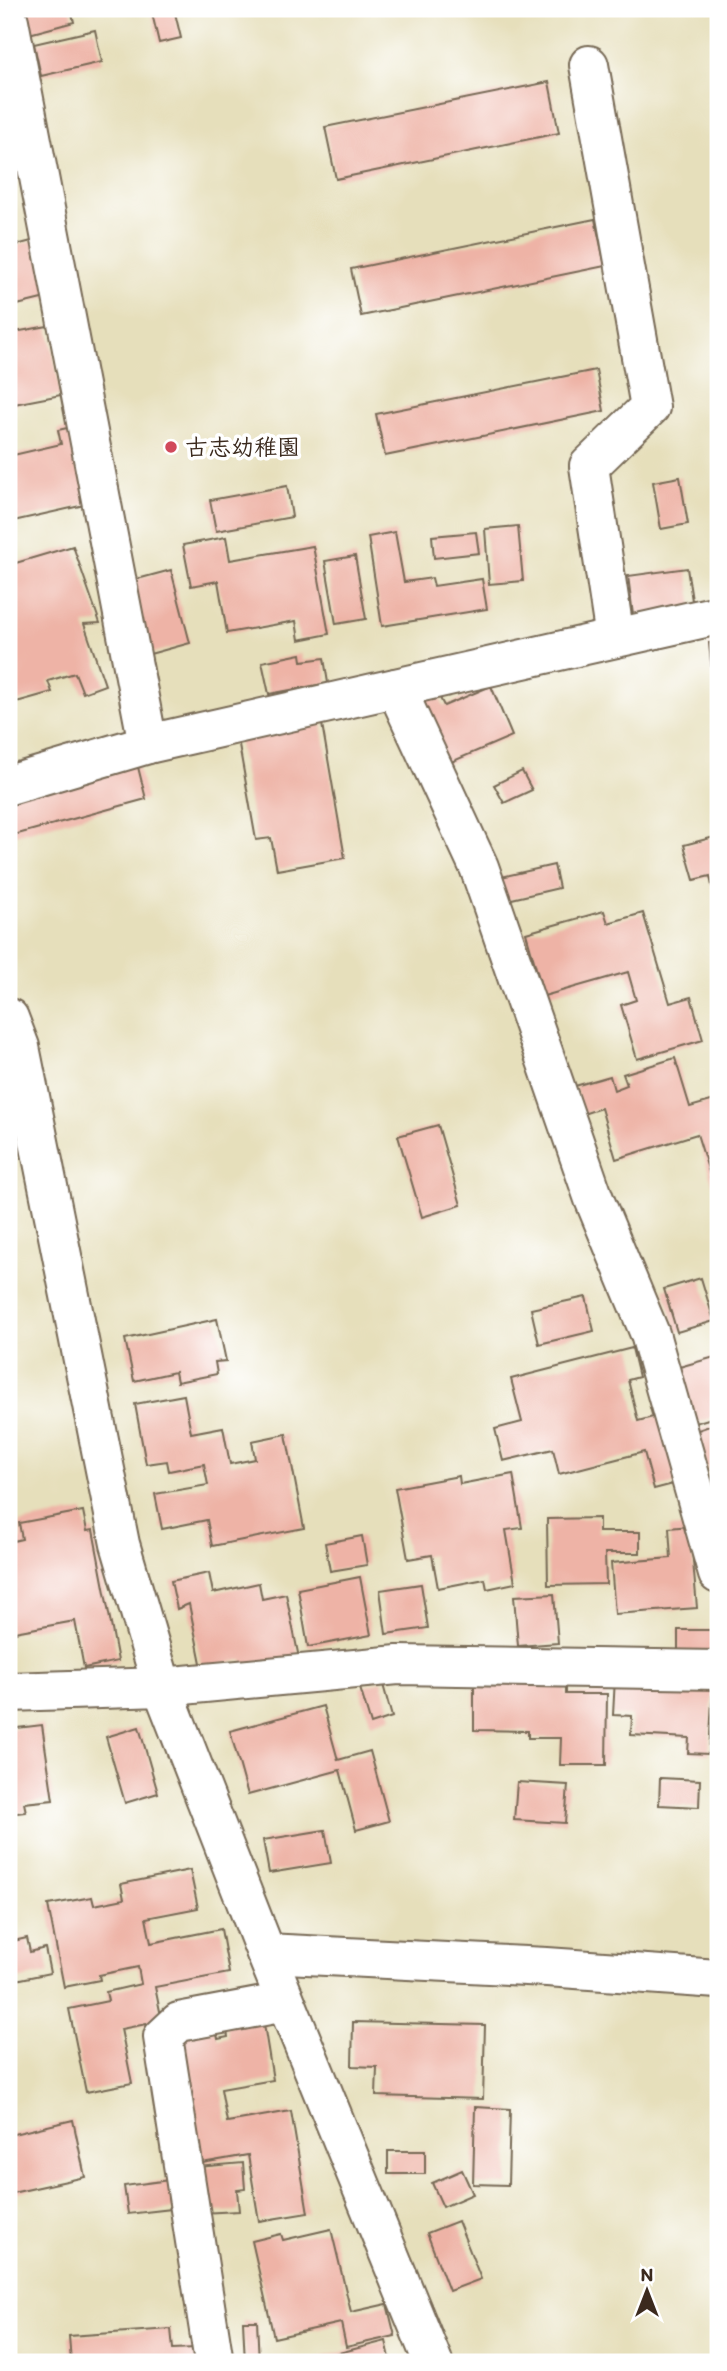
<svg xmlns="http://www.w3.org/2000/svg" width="727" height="2371" font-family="Itim,'Klee One',sans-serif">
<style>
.building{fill:#eeb3a6}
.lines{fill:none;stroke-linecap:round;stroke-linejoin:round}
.minor-casing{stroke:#776955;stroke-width:42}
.minor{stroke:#fff;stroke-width:38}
.poi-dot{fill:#d1495b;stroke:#fff;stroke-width:2.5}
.labels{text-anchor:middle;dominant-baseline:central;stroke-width:7;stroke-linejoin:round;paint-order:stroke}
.poi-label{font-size:23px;font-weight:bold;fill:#3b2a1e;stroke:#fff;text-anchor:start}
</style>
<rect width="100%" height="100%" fill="#fff"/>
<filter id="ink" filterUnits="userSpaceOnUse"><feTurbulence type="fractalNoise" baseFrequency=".0143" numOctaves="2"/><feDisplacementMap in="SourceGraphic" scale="14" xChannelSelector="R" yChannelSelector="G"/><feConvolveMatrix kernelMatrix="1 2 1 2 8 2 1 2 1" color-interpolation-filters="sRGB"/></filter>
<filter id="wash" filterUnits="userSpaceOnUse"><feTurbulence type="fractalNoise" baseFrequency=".00686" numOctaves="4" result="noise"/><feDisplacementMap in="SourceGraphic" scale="28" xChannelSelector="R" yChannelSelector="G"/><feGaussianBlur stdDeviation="1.57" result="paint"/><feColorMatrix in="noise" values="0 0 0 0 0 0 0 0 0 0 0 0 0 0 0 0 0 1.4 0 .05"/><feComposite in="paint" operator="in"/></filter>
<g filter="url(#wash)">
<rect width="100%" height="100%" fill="#e6dfbb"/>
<g id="blocks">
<!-- building -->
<g class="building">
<path d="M23 9H71L74 22 29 34Z"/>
<path d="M151 9H174L181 38 159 43Z"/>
<path d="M95 30 102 62 41 76 34 44Z"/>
<path d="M549 82 559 133 336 179 325 127Z"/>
<path d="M595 219 605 266 361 316 351 269Z"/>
<path d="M39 239 54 296 13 306 9 290V247Z"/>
<path d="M48 326 61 395 9 405V333Z"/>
<path d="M596 370 604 411 385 456 376 414Z"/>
<path d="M72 427 89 504 9 522V456L61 444 58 430Z"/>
<path d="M680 477 688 524 661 529 653 482Z"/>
<path d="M287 486 292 517 216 531 210 500Z"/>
<path d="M518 526 523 581 489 584 485 529Z"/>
<path d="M395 532 404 582 432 578 434 586 482 579 487 609 382 626 368 537Z"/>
<path d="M476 532 479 553 434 558 432 536Z"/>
<path d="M226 537 230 560 313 546 329 634 299 640 296 621 227 633 218 581 191 586 183 545Z"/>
<path d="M73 546 100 623 84 624 105 685 83 693 75 673 48 681 52 692 13 703 9 690V565Z"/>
<path d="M355 556 366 619 336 624 325 561Z"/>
<path d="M687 568 693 607 633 615 628 576Z"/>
<path d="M171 570 190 643 150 654 130 581Z"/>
<path d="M718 642V671L712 672 709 643Z"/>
<path d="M301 654 302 661 324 658 328 683 269 694 262 662Z"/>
<path d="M491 686 512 736 442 766 414 700 436 690 444 706Z"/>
<path d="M322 724 345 858 277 870 271 838 256 840 238 739Z"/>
<path d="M136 759 146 799 14 835 9 816V793Z"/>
<path d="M522 771 532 790 504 803 494 785Z"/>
<path d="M718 836V885L712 886 710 876 694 880 684 845Z"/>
<path d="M554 865 559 888 503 901 497 878Z"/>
<path d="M604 911 608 923 643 913 670 1003 691 997 703 1040 637 1059 621 1005 636 1000 628 972 544 996 526 933Z"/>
<path d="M675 1058 690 1107 718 1099V1183L713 1185 697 1134 616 1159 601 1108 583 1114 575 1086 610 1076 614 1090 627 1085 623 1074Z"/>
<path d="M438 1125 461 1205 422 1217 398 1136Z"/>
<path d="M701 1278 714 1321 677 1332 664 1289Z"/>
<path d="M586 1297 594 1331 539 1344 531 1309Z"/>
<path d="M217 1319 226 1361 215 1362 217 1374 177 1382 175 1372 134 1381 125 1339Z"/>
<path d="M632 1348 639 1377 628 1380 638 1421 664 1414 681 1482 654 1489 644 1452 559 1474 553 1449 503 1461 495 1429 522 1422 511 1379Z"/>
<path d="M718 1356V1416L692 1424 676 1368Z"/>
<path d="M184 1395 191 1433 223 1427 230 1464 255 1459 252 1441 286 1434 304 1528 212 1546 207 1520 162 1529 155 1494 208 1485 204 1464 169 1471 167 1461 146 1464 135 1404Z"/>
<path d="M718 1423V1476L710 1478 695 1431Z"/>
<path d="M513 1474 522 1528 506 1530 515 1583 487 1589 485 1579 438 1588 432 1555 408 1559 395 1488 459 1476 460 1484Z"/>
<path d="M718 1478V1521L705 1482Z"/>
<path d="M83 1511 87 1531 93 1530 118 1661 84 1668 75 1621 9 1633V1542L22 1539 19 1523Z"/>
<path d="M599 1518V1532H640V1553H605L606 1584 548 1585 547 1519Z"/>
<path d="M690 1526 697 1608 615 1614 611 1563 671 1558 669 1528Z"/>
<path d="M362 1536 367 1565 330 1571 325 1543Z"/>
<path d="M209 1573 213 1593 259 1583 262 1599 286 1594 299 1658 244 1669 242 1660 202 1668 189 1604 177 1609 171 1581Z"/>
<path d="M360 1577 371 1635 308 1647 298 1589Z"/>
<path d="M421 1584 428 1628 386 1634 380 1590Z"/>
<path d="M554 1594 558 1643 518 1646 514 1596Z"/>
<path d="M678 1630H717V1657L678 1656Z"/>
<path d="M474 1678 566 1679V1694H607L606 1765H560L561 1738H528V1731L474 1730Z"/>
<path d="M615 1678 713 1683 709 1754 688 1753 689 1738 631 1735 632 1716 613 1715Z"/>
<path d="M382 1681 392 1717 371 1724 360 1688Z"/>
<path d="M323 1706 338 1760 370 1751 389 1821 356 1830 340 1770 248 1795 230 1731Z"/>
<path d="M42 1725 53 1800 24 1803 26 1812 9 1814V1729Z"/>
<path d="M139 1727 158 1793 125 1803 106 1737Z"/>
<path d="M660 1778 700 1780 699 1807 659 1805Z"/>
<path d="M517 1782 568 1785 565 1823 514 1820Z"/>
<path d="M716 1810H718V1907H713Z"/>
<path d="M325 1830 331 1863 269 1873 263 1840Z"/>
<path d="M190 1870 198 1908 146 1918 151 1943 221 1929 229 1973 155 1987 162 2021 121 2029 132 2083 86 2092 69 2009 108 2001 106 1992 141 1984 138 1967 99 1975 100 1980 64 1987 48 1905 92 1897 94 1905 124 1899 121 1884Z"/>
<path d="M27 1938 30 1952 45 1948 50 1973 16 1980 9 1942Z"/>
<path d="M262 2012 273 2080 221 2089 227 2122 291 2111 308 2213 259 2221 248 2155 196 2164 174 2037 216 2029 218 2039 228 2037 225 2018Z"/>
<path d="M353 2022 485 2025 483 2099 376 2096 377 2067 352 2066Z"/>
<path d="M475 2107 510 2109 508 2185 473 2184Z"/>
<path d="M73 2120 85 2177 12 2193 9 2181V2135Z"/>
<rect x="388" y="2151" width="37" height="23"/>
<path d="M243 2163 245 2189 237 2190 239 2211 201 2213 197 2167Z"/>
<path d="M462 2170 473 2194 443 2207 432 2183Z"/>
<path d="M177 2179 180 2208 128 2214 124 2186Z"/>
<path d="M458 2221 481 2279 449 2291 427 2233Z"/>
<path d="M331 2229 351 2312 387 2304 395 2336 346 2347 341 2323 274 2338 252 2241 281 2234 283 2240Z"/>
<path d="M243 2321H257L259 2362H245Z"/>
<path d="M171 2329 173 2349 196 2348 197 2362H71L69 2336Z"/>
<path d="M386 2341 391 2362H307V2361Z"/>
</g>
</g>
</g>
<g filter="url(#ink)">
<use href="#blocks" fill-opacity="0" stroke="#776955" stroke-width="2"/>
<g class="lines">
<defs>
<g id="minor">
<path d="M9 21 148 744"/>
<path d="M589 65 650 407 589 466 615 638"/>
<path d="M396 688 479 867 594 1199 650 1334 718 1574"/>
<path d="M9 785 148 744 718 615"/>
<path d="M9 1018 20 1047 120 1544 162 1687 266 1953 433 2362"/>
<path d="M9 1692 162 1687 398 1665 718 1670"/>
<path d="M266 1953 547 1967 718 1979"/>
<path d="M214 2362 163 2037 179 2022 285 2002"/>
</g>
</defs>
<!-- minor casing -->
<use href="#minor" class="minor-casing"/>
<!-- minor -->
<use href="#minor" class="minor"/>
</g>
</g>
<!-- markers -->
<circle class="poi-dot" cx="171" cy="447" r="7"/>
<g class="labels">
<!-- poi labels -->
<g class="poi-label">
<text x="185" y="447">古志幼稚園</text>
</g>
</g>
<!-- margin -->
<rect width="727" height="2371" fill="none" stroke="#fff" stroke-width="35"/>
<!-- north arrow -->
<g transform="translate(647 2291)" stroke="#ffffff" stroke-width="5" paint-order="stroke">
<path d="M0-5L12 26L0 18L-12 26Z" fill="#3b2a1e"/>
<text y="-10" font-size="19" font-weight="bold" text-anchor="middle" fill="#3b2a1e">N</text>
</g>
</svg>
